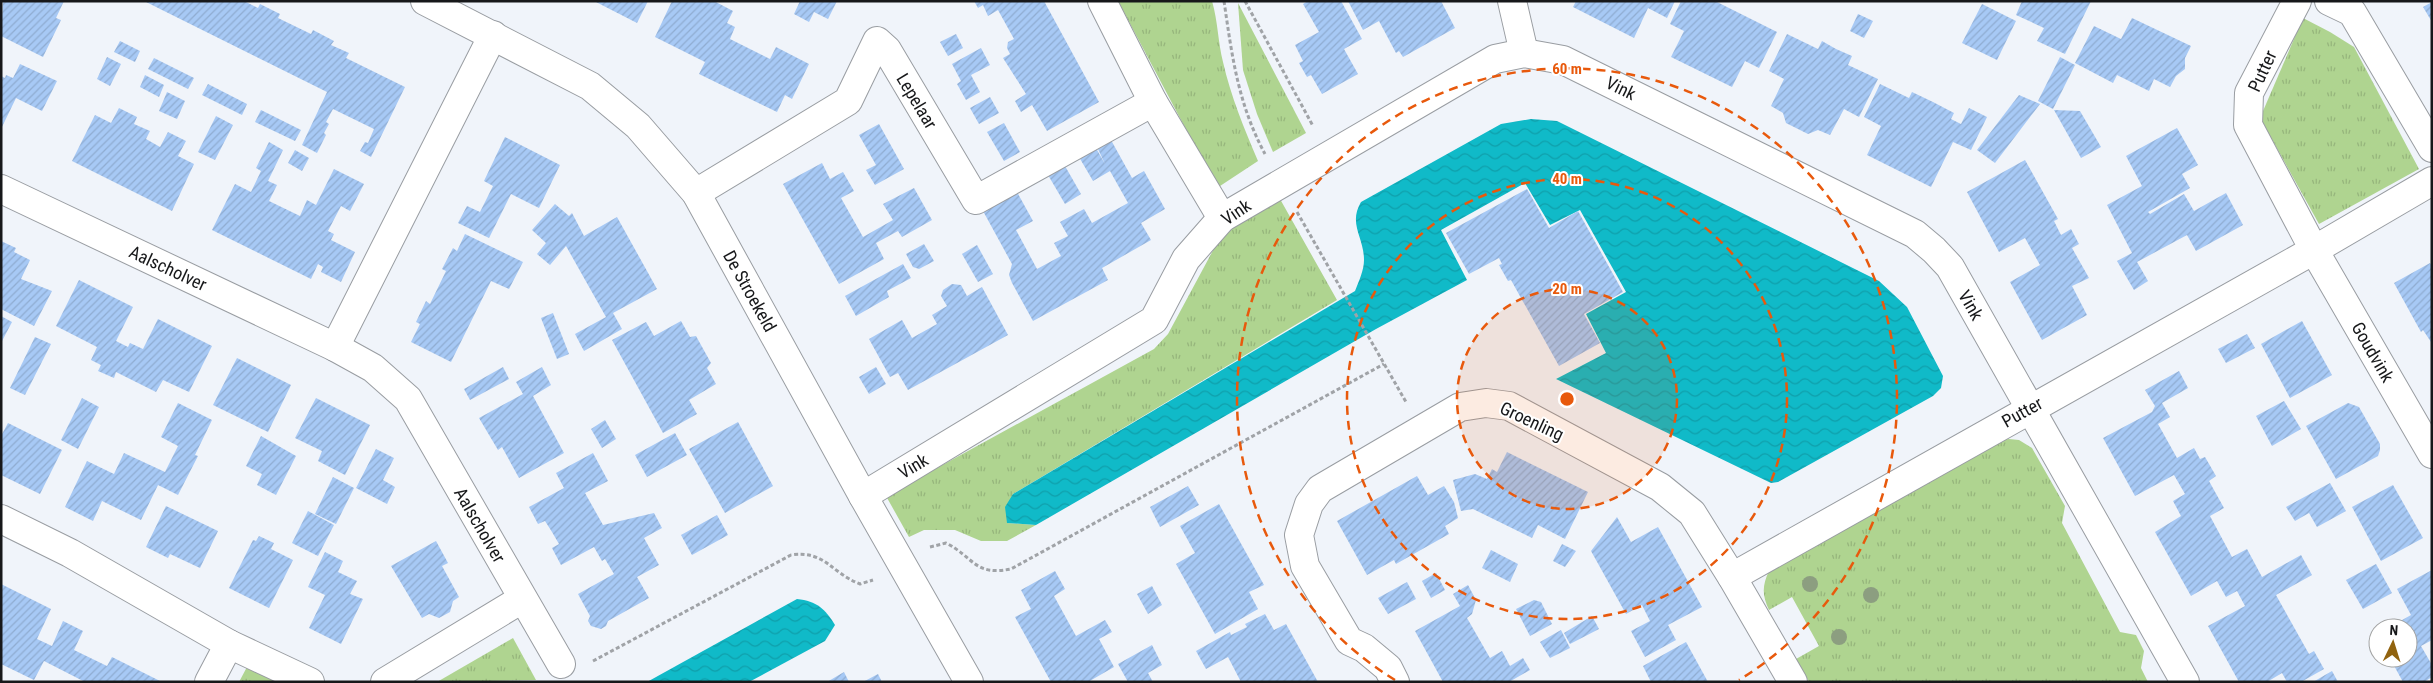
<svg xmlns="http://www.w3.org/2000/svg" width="2433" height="683" font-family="'Roboto Condensed',sans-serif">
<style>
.grass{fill:url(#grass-tufts)}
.water{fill:url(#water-waves)}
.building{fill:url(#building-hatch)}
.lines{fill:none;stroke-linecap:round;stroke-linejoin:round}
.minor-casing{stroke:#999da2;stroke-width:30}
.path{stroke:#a0a3a7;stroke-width:3;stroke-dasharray:4 2.5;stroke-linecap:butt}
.minor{stroke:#fff;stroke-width:28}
.tree{fill:#8c9e80}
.ring{fill:none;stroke:#e8590c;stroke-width:2.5;stroke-dasharray:9 6}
.labels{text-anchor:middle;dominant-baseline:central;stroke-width:4;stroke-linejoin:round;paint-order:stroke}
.street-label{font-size:18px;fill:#17181a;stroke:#fff}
.centre{fill:#e8590c;stroke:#fff;stroke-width:2.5}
.ring-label{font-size:15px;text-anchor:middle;font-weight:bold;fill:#e8590c;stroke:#fff;stroke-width:4;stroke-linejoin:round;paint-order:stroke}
</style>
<defs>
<pattern id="grass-tufts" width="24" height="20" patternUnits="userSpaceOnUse" patternTransform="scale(1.25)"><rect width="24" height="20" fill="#afd490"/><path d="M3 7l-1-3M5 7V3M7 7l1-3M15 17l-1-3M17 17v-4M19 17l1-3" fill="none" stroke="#96b57c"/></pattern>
<pattern id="water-waves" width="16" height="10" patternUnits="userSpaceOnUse" patternTransform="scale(1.25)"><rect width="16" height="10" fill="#10bac8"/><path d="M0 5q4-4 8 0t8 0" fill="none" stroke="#0f9fab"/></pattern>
<pattern id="building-hatch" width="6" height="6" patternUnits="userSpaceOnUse" patternTransform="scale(1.25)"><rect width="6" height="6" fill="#a7c9f5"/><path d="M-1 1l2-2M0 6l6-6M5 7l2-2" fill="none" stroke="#8facd1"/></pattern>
</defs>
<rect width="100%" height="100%" fill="#f0f4fa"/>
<!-- grass -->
<g class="grass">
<path d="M1118 1H1212C1218 22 1218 42 1223 62 1231 97 1244 128 1258 161L1217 188Z"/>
<path d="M1238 3 1306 133 1273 152 1257 114 1243 70Z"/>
<path d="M2303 18 2330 32 2354 47 2419 169 2319 224 2260 118Z"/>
<path d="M1280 199 1337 300 1013 494 1007 523 1036 525 1007 541H981L955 530H924L909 537 886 496 1154 349 1168 334 1217 243 1227 231Z"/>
<path d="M2009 439 2019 440 2032 448 2065 506 2062 523 2120 632 2136 635 2144 651 2141 668 2148 682H1809L1796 659 1819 646 1792 597 1769 610C1762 595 1762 586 1769 571L2001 440Z"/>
<path d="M513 638 536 680 437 682Z"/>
<path d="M247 667 276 682H239Z"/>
</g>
<!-- water -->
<g class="water">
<path d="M1531 119 1557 121 1879 281 1907 307 1943 376 1941 388 1933 396 1778 482 1771 483 1556 379 1606 353 1586 314 1626 292 1580 210 1550 225 1525 183 1441 230 1467 280 1376 329 1036 525 1007 523 1005 507 1013 494 1355 291C1359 281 1364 270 1364 260 1364 237 1348 224 1361 202L1501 124Z"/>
<path d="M797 599C817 601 825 609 835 625L825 641 749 682H647Z"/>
</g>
<!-- building -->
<g class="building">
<path d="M3 1H64L56 18 61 20 43 57 1 36Z"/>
<path d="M144 1H244L258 8 260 4 280 14 278 18 311 34 313 30 334 41 331 45 349 53 346 58 405 87 371 157 360 151 365 142 368 143 374 129 333 109 326 122 329 124 324 133 326 135 317 153 302 145 327 92Z"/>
<path d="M594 1H648L637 23Z"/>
<path d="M672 1H714L733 11 727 23 735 27 730 39 770 59 776 47 809 64 792 99 785 95 777 112 699 74 705 62 655 37Z"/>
<path d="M800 1H837L828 19 814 12 809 22 794 14Z"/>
<path d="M974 1H1044L1099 102 1047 131 1032 105 1021 112 1015 101 1026 94 1003 58 1010 54 1007 48 1008 42 1014 39 998 10 988 16 983 5 978 8Z"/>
<path d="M1308 1H1341L1362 39 1344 49 1358 74 1322 94 1311 75 1307 77 1299 63 1303 61 1295 45 1319 32 1303 4Z"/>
<path d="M1348 1H1441L1455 28 1403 57 1399 51 1396 53 1379 21 1363 30Z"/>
<path d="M1576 1H1675L1667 18 1648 8 1634 38 1573 7Z"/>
<path d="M1681 1H1715L1777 32 1759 68 1745 61 1732 87 1671 57 1684 31 1670 24Z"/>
<path d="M2022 1H2091L2065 54 2037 41 2044 28 2016 15Z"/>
<path d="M2432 2V22L2423 7Z"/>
<path d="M1982 4 2016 21 1997 60 1962 43Z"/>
<path d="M1858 14 1873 21 1864 38 1850 31Z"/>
<path d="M2132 18 2191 46 2185 58V69L2176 76 2170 87 2154 79 2149 91 2117 75 2113 83 2075 63 2094 26 2121 39Z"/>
<path d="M956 34 963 48 948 56 940 42Z"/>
<path d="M1787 34 1818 49 1822 41 1836 49 1852 56 1848 65 1878 79 1859 117 1844 109 1830 135 1818 130 1808 134 1786 123 1783 113 1771 106 1784 79 1769 71Z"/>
<path d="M120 41 140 51 135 62 114 52Z"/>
<path d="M981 48 990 65 971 75 980 92 966 100 957 84 961 81 952 64Z"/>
<path d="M107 57 121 64 110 86 97 79Z"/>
<path d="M2060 57 2075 65 2053 109 2038 101Z"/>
<path d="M154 58 194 78 188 89 148 69Z"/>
<path d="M20 64 57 81 42 111 16 98 1 129V76L5 78 6 75 13 78Z"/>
<path d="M145 75 164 85 159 97 140 87Z"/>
<path d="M208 84 247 104 242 115 202 95Z"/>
<path d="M1880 84 1909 98 1912 92 1933 102 1954 113 1951 119 1961 124 1969 108 1987 117 1971 150 1953 142 1931 187 1867 155 1881 126 1864 117Z"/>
<path d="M167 92 185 101 177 119 159 111Z"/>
<path d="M2019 95 2040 104 1995 163 1977 150Z"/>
<path d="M990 97 999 113 979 124 970 108Z"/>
<path d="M119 108 137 117 134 124 150 131 146 139 160 147 168 132 186 141 178 156 194 164 172 211 72 161 95 115 111 123Z"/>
<path d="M261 110 301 130 295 141 255 122Z"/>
<path d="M2054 110 2080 111 2101 147 2081 158Z"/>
<path d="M216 116 233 125 215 160 198 152Z"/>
<path d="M1004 123 1020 152 1004 161 987 132Z"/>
<path d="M879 124 904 169 875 185 866 170 876 165 859 135Z"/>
<path d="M2177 128 2198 165 2182 174 2190 188 2148 212 2150 214 2184 194 2194 211 2226 193 2243 225 2196 251 2187 235 2137 262 2148 281 2134 290 2117 261 2132 253 2107 205 2142 186 2126 156Z"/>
<path d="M505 137 560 165 539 208 511 194 489 238 458 223 467 206 480 212 493 186 484 181Z"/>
<path d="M1111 140 1132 178 1144 171 1165 209 1141 223 1151 240 1102 268 1108 280 1033 321 1012 283 1009 275 1012 264 983 211 1017 192 1033 221 1016 230 1037 269 1061 256 1054 243 1068 236 1060 222 1084 209 1092 223 1128 203 1110 171 1093 181 1079 157 1096 148 1105 164 1097 147Z"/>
<path d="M269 142 283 150 268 181 277 185 269 201 300 216 307 200 316 205 334 169 364 184 350 211 341 206 328 231 334 234 331 240 355 252 341 282 321 272 323 267 318 264 311 279 212 230 235 184 251 192 261 171 256 168Z"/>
<path d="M295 150 309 158 302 171 288 163Z"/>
<path d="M2025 160 2058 219 2054 221 2061 235 2071 229 2079 244 2072 248 2089 278 2072 286 2087 315 2042 340 2010 282 2040 265 2025 238 1999 252 1967 192Z"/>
<path d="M822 163 830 179 843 172 854 191 841 198 863 237 893 220 883 204 914 188 932 220 902 237 898 231 876 243 884 259 839 284 783 184Z"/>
<path d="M1065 166 1081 194 1065 204 1048 175Z"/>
<path d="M1527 189 1549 228 1578 211 1623 292 1584 314 1600 343 1559 366 1511 280 1508 281 1499 265 1502 264 1499 258 1469 274 1446 233Z"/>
<path d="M555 204 569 216 572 213 584 236 617 217 657 289 613 313 622 329 584 351 575 334 606 317 566 246 550 265 537 254 546 243 532 230Z"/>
<path d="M465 234 523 262 509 289 491 281 451 362 411 342 420 324 416 322 426 301 430 304 446 271 442 269 453 248 457 251Z"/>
<path d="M1 241 16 248 14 252 30 260 21 279 52 291 34 326 1 309Z"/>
<path d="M924 244 934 261 919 269 913 267 906 254Z"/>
<path d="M977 245 993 274 978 282 962 254Z"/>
<path d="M2430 263 2432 266 2431 342 2423 330 2421 332 2394 283Z"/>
<path d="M903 264 911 278 887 291 889 297 856 316 845 296Z"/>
<path d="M79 280 133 307 116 341 128 347 130 343 143 349 158 319 212 346 189 392 163 380 156 392 116 372 114 378 98 371 101 365 91 360 97 347 56 326Z"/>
<path d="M952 284 961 285 967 296 982 287 1008 335 908 390 898 373 890 377 869 339 902 320 912 338 937 324 932 315 947 306 941 296 943 290Z"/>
<path d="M553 313 569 354 557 359 541 318Z"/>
<path d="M1 316 12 322 1 343Z"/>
<path d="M681 321 690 337 696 336 711 363 707 368 716 384 689 400 697 414 663 433 612 340 646 322 654 336Z"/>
<path d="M2302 321 2332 375 2290 398 2261 344Z"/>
<path d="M2247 334 2255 348 2226 363 2218 349Z"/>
<path d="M35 337 51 344 25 395 10 388Z"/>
<path d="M237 358 291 385 268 432 213 405Z"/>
<path d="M503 367 509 379 470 400 464 389Z"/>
<path d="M542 367 551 385 533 396 564 453 519 478 502 447 498 450 479 418 523 394 516 382Z"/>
<path d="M876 367 886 384 869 394 859 377Z"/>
<path d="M2179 371 2188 388 2162 403 2170 417 2158 424 2177 458 2194 448 2200 459 2205 457 2216 476 2209 481 2224 508 2210 516 2232 557 2247 549 2262 577 2301 555 2312 575 2276 595 2309 654 2314 651 2324 669 2301 682H2287L2282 673 2267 682H2239L2208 626 2245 606 2237 591 2226 597 2217 581 2191 596 2155 532 2181 516 2173 501 2185 494 2174 475 2135 496 2103 438 2152 412 2155 406 2145 390Z"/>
<path d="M82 398 99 407 78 449 61 440Z"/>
<path d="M316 398 370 425 345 475 318 461 322 451 295 438Z"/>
<path d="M2284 401 2301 429 2272 446 2256 416Z"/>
<path d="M178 403 212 420 195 455 198 456 178 495 158 485 141 520 102 501 93 521 65 507 87 461 114 474 124 453 165 472 178 446 161 437Z"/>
<path d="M2348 403 2359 407 2380 444V450L2378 456 2336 479 2306 426Z"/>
<path d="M605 420 616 439 602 448 591 429Z"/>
<path d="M738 422 773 486 725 513 689 449Z"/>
<path d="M8 423 62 450 40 494 1 475V436Z"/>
<path d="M675 433 687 455 647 477 635 455Z"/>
<path d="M261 436 296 456 276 495 257 485 262 474 246 466Z"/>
<path d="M376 449 394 458 383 480 395 487 387 504 356 488Z"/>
<path d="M1507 452 1588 492 1565 539 1538 525 1532 538 1473 509 1461 511 1453 480 1475 474 1487 479 1492 469 1497 472Z"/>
<path d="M593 453 608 481 585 493 603 525 654 513 662 528 644 538 659 565 637 577 649 598 608 621 606 626 601 629 591 626 588 621 590 616 578 594 614 574 605 559 602 561 594 547 561 565 552 548 559 544 552 532 545 521 538 524 529 507 564 488 556 473Z"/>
<path d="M1417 476 1428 495 1444 486 1454 502 1458 518 1445 526 1449 534 1396 564 1394 560 1367 575 1337 521Z"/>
<path d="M333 477 354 488 336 524 315 514Z"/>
<path d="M2330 483 2346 511 2317 527 2309 513 2295 521 2286 507Z"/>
<path d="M2393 485 2423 538 2381 561 2352 507Z"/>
<path d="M1188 486 1199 505 1160 527 1150 507Z"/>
<path d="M1219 504 1264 585 1249 592 1258 609 1215 634 1176 564 1195 553 1180 526Z"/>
<path d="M166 506 218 531 200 568 170 554 168 558 146 547Z"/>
<path d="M308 511 334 525 318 556 292 543Z"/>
<path d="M717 515 728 535 692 555 681 535Z"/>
<path d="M1617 517 1631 542 1658 527 1702 607 1668 625 1676 640 1645 657 1631 631 1650 621 1642 605 1626 614 1591 551Z"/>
<path d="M259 536 274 543 271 549 293 560 269 608 229 588 253 540 256 541Z"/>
<path d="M436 541 448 563 442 566 459 597 453 601 450 612 439 618 429 614 422 618 391 566Z"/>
<path d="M1562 544 1576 551 1565 567 1553 561Z"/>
<path d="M1491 550 1518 564 1510 582 1482 568Z"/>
<path d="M325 552 343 561 338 572 357 581 350 594 363 599 341 644 309 628 325 595 308 587Z"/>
<path d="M2376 564 2392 593 2363 609 2346 580Z"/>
<path d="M2432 570V640L2421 646 2432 665V677L2424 682H2403L2392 662 2399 658H2408V653L2412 650 2408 643V628H2388L2411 615 2397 589Z"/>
<path d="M1055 571 1065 589 1054 596 1076 636 1105 620 1112 632 1099 639 1114 667 1088 682H1051L1015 617 1031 609 1021 590Z"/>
<path d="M1436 573 1445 590 1431 598 1422 581Z"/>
<path d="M1407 582 1416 599 1388 614 1378 598Z"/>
<path d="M1 584 51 609 37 639 52 646 63 621 83 631 74 650 107 666 112 657 162 682H85L44 661 34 680 1 664Z"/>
<path d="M1468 585 1476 600 1472 614 1467 618 1490 658 1502 651 1510 666 1523 658 1530 670 1509 682H1443L1415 631 1460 606 1453 594Z"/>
<path d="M1152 586 1162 605 1148 614 1137 594Z"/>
<path d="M1534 600 1541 602 1552 624 1530 636 1516 609Z"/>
<path d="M1265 614 1274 630 1286 624 1318 682H1241L1228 657 1206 669 1196 651 1230 632 1231 635 1247 627 1245 624Z"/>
<path d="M1592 616 1599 629 1570 644 1564 633Z"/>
<path d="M1561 630 1570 648 1550 658 1540 642Z"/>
<path d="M1686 642 1708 682H1651L1643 666Z"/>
<path d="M1152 645 1162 665 1148 673 1153 682H1128L1118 664Z"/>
<path d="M2332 671 2338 682H2313Z"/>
<path d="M844 672 849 682H827Z"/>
<path d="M878 674 882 682H863Z"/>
</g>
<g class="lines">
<defs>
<g id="minor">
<path d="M425 1 590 86 638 126 696 193 863 496 969 682"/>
<path d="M1102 1 1153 102 1222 218"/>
<path d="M1512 1 1524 53"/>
<path d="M2297 1 2249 93 2248 125 2314 250 2432 454"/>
<path d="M2329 1 2352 12 2432 148"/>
<path d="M1 189 335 347 373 368 408 399 561 664"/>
<path d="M696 193 848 101 877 41 887 50 976 200 1153 102"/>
<path d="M335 347 493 35"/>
<path d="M863 496 1154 320 1186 259 1222 218 1495 59 1524 53 1563 60 1915 234 1934 250 1950 267 2185 682"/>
<path d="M1 519 70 553 229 644 310 682"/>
<path d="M1732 577 2314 250 2432 181"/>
<path d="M209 682 229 644"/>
<path d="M385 682 522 599"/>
<path d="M1395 682 1388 668 1364 648 1349 641 1305 566 1299 535 1309 504 1320 489 1460 407 1486 403 1509 406 1660 487 1692 513 1732 577 1793 682"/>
</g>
</defs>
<!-- minor casing -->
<use href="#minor" class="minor-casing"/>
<!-- path -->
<g class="path">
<path d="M1224 1C1232 56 1238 104 1265 154"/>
<path d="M1245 1 1313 126"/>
<path d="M1297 212 1406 402"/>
<path d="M930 547 946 543C975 558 974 576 1011 569L1384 364"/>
<path d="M593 661 791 555C825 550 831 573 860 584L873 580"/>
</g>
<!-- minor -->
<use href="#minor" class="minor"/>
</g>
<!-- trees -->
<g class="tree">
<circle cx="1810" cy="584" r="8"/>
<circle cx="1871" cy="595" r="8"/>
<circle cx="1839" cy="637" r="8"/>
</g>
<!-- distance rings -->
<circle cx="1567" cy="399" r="110" fill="#e8590c" fill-opacity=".12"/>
<g class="ring">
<circle cx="1567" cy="399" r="110"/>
<circle cx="1567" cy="399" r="220"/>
<path d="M1395 680A330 330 0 1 1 1739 680"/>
</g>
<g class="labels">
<!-- street labels -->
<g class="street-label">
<text transform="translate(2262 71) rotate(-65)">Putter</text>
<text transform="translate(1621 88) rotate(26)">Vink</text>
<text transform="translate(917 101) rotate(59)">Lepelaar</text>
<text transform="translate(1236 212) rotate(-34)">Vink</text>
<text transform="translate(168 268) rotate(25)">Aalscholver</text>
<text transform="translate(750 291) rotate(61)">De Stroekeld</text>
<text transform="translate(1971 305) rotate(60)">Vink</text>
<text transform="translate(2373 352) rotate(60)">Goudvink</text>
<text transform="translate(2022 412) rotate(-29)">Putter</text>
<text transform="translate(1532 421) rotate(25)">Groenling</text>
<text transform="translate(913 466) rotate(-31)">Vink</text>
<text transform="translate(480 525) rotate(60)">Aalscholver</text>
</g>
</g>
<circle cx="1567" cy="399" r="8" class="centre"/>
<g class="ring-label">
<text x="1567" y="74">60 m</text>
<text x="1567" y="184">40 m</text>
<text x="1567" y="294">20 m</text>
</g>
<!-- border -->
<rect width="2433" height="683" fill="none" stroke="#17181a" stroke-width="5"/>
<!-- north arrow -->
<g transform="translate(2393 643) rotate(4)"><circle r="24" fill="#ffffff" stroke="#a2a3a3"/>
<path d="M0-4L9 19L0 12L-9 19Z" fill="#91630f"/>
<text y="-8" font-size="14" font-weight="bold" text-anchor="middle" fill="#17181a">N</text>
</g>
</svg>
